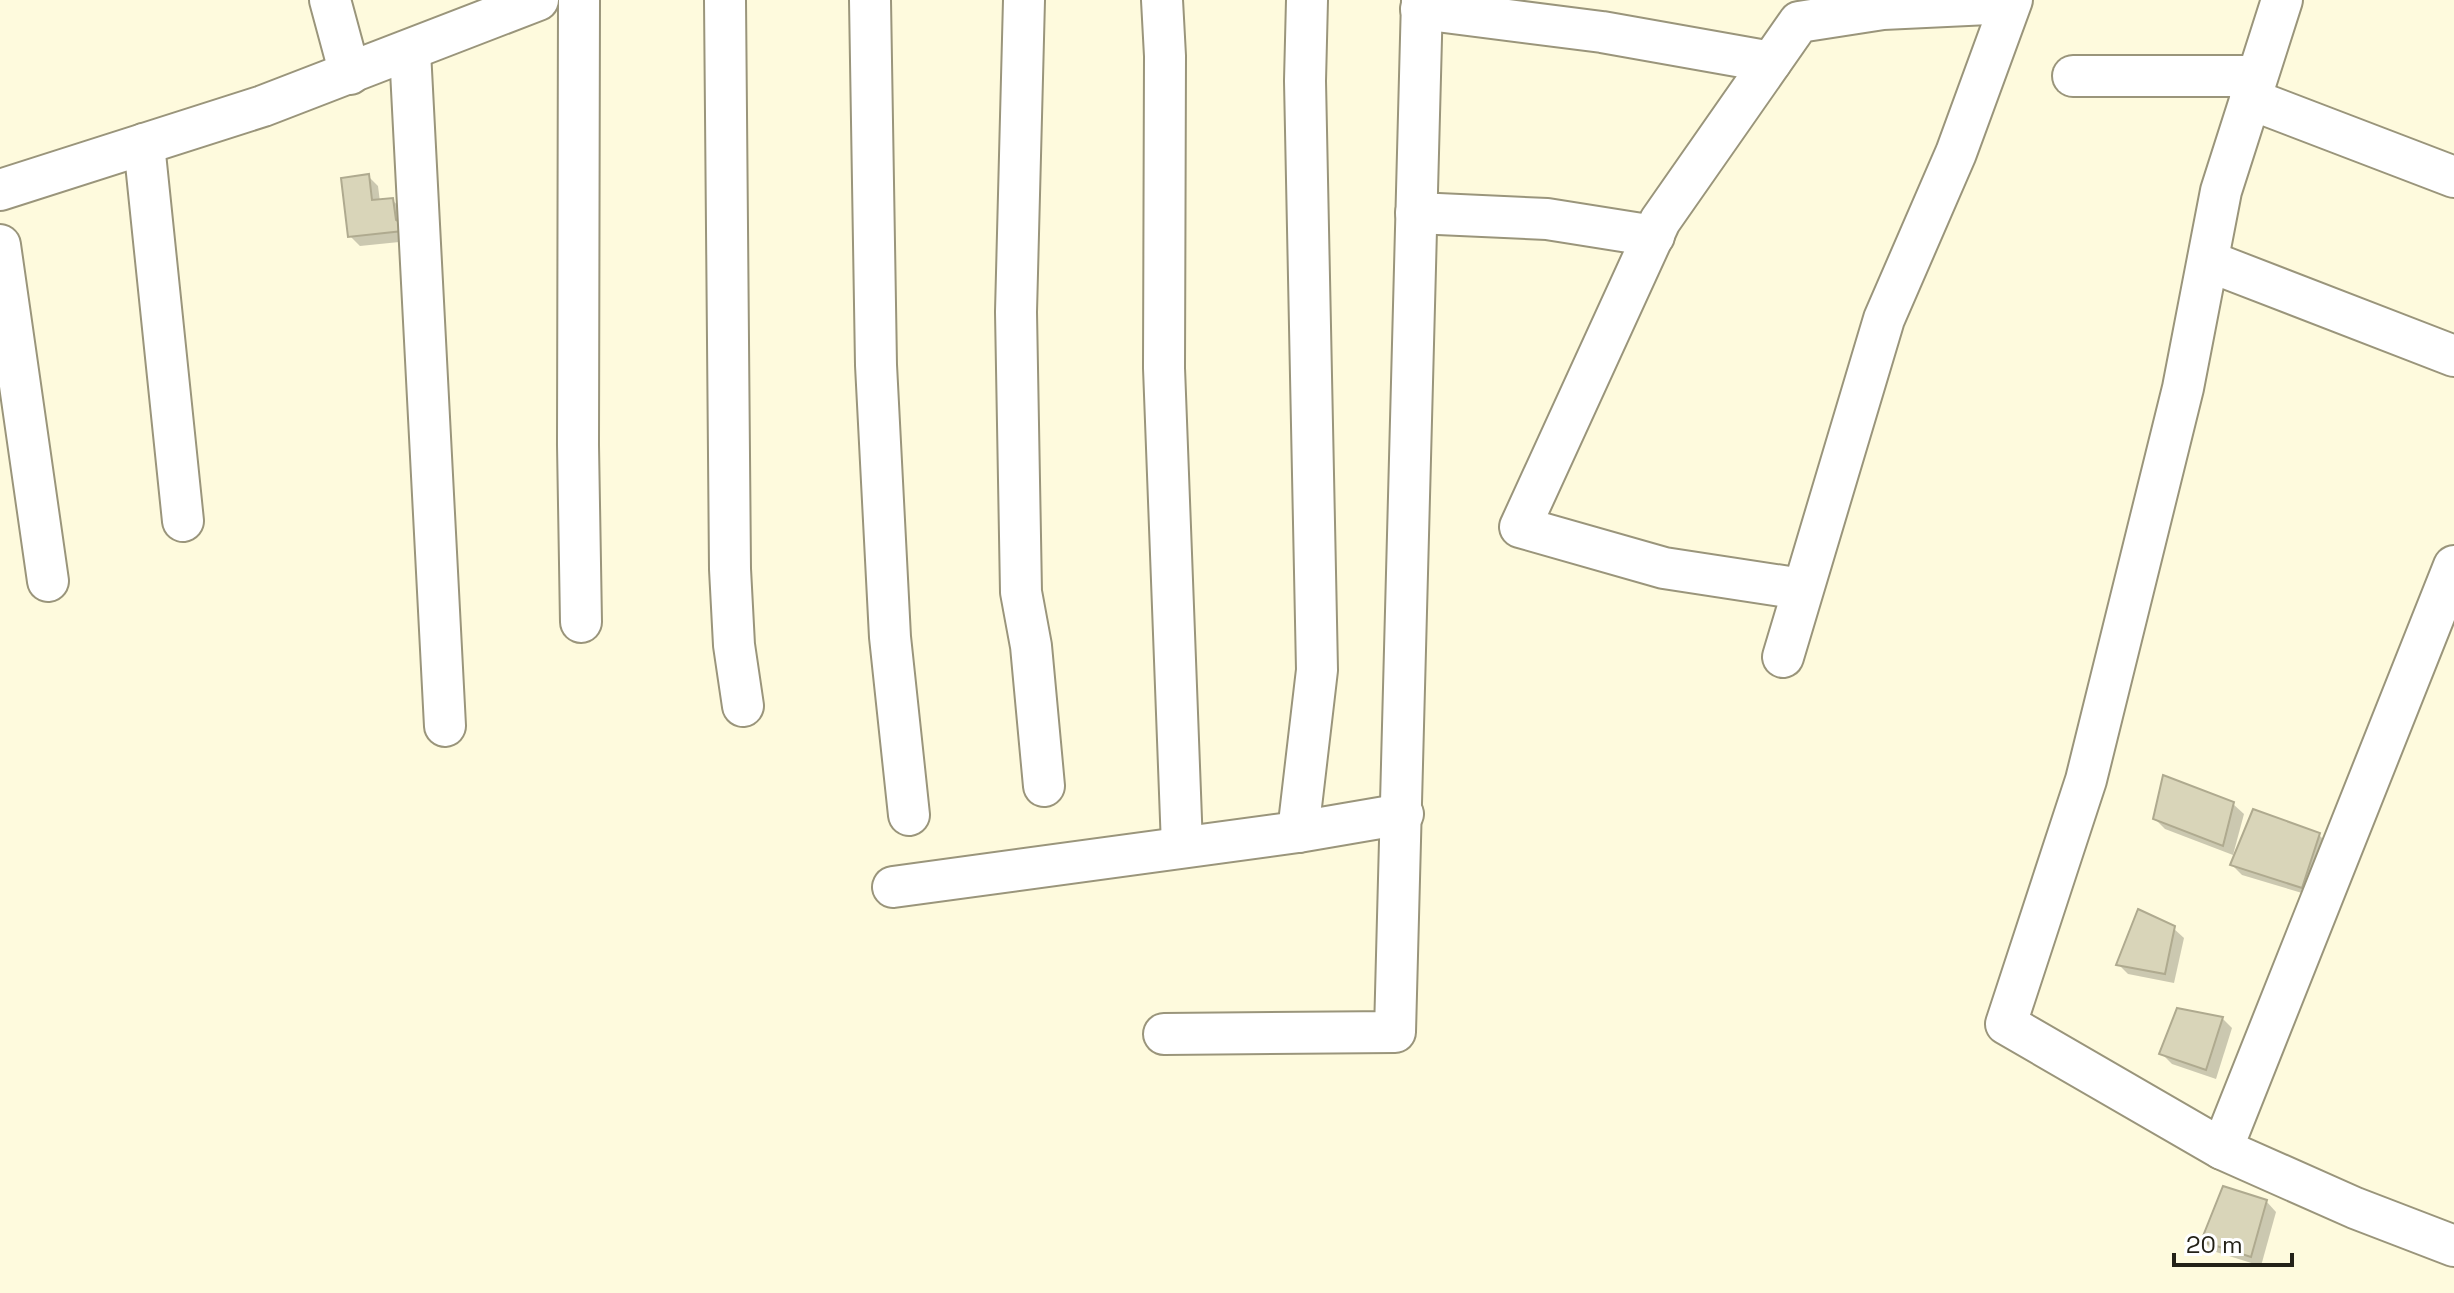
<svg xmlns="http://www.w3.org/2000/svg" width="2454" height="1293" font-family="'Space Grotesk',sans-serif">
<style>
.shadow{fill:#0003}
.building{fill:#d9d5b9;stroke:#afaa8f;stroke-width:2}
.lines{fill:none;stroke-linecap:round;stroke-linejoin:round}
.street-casing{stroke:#9a957b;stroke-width:44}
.street{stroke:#fff;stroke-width:40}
</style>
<rect width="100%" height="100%" fill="#fefadd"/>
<!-- shadow -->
<g class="shadow">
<path d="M368 176 378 186 380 202 392 200 403 210 419 240 360 246 350 236Z"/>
<path d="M2233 804 2244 814 2233 855 2165 829 2155 819Z"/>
<path d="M2319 835 2329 845 2312 896 2242 875 2232 865Z"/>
<path d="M2173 928 2184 938 2174 983 2128 974 2118 964Z"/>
<path d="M2222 1018 2232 1028 2216 1079 2172 1064 2162 1054Z"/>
<path d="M2266 1201 2276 1212 2261 1266 2213 1251 2203 1241Z"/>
</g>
<!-- building -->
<g class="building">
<path d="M369 174 372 200 393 198 396 220 412 230 348 237 341 178Z"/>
<path d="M2163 775 2234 802 2223 846 2153 819Z"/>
<path d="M2253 809 2320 833 2302 888 2230 865Z"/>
<path d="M2138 909 2175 926 2165 974 2116 965Z"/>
<path d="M2177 1008 2223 1017 2206 1070 2159 1054Z"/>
<path d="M2223 1186 2267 1200 2251 1257 2201 1241Z"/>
</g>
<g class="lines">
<defs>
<g id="street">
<path d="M330 0 350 74"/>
<path d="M579 0 578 445 581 622"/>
<path d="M725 0 730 569 734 645 743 706"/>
<path d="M870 0 876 365 890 637 909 815"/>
<path d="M1024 0 1016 312 1021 592 1031 646 1044 786"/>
<path d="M1162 0 1165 56 1164 368 1182 846"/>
<path d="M1421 9 1602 32 1771 62"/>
<path d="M410 51 445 726"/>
<path d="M2073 76H2257"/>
<path d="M2250 99 2454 177"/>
<path d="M144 144 183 521"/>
<path d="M0 190 263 106 538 0"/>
<path d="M1416 213 1547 219 1654 236"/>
<path d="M0 245 48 581"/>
<path d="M2208 261 2454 356"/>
<path d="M2454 566 2222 1149 2355 1208 2454 1246"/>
<path d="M1802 589 1664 568 1520 527 1660 221 1799 22 1883 9 2010 3"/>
<path d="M1783 657 1884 319 1956 153 2012 0"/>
<path d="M1298 832 1317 670 1305 81 1307 0"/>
<path d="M893 887 1298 832 1403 814"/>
<path d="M1164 1034 1395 1032 1422 0"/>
<path d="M2222 1149 2006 1024 2086 780 2183 388 2221 191 2282 0"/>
</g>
</defs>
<!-- street casing -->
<use href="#street" class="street-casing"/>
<!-- street -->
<use href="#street" class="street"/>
</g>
<!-- scale -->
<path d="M2174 1253v12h118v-12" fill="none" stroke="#232117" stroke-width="4"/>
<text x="2186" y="1253" font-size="24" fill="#232117" stroke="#ffffff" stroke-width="6" paint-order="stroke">20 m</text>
</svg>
